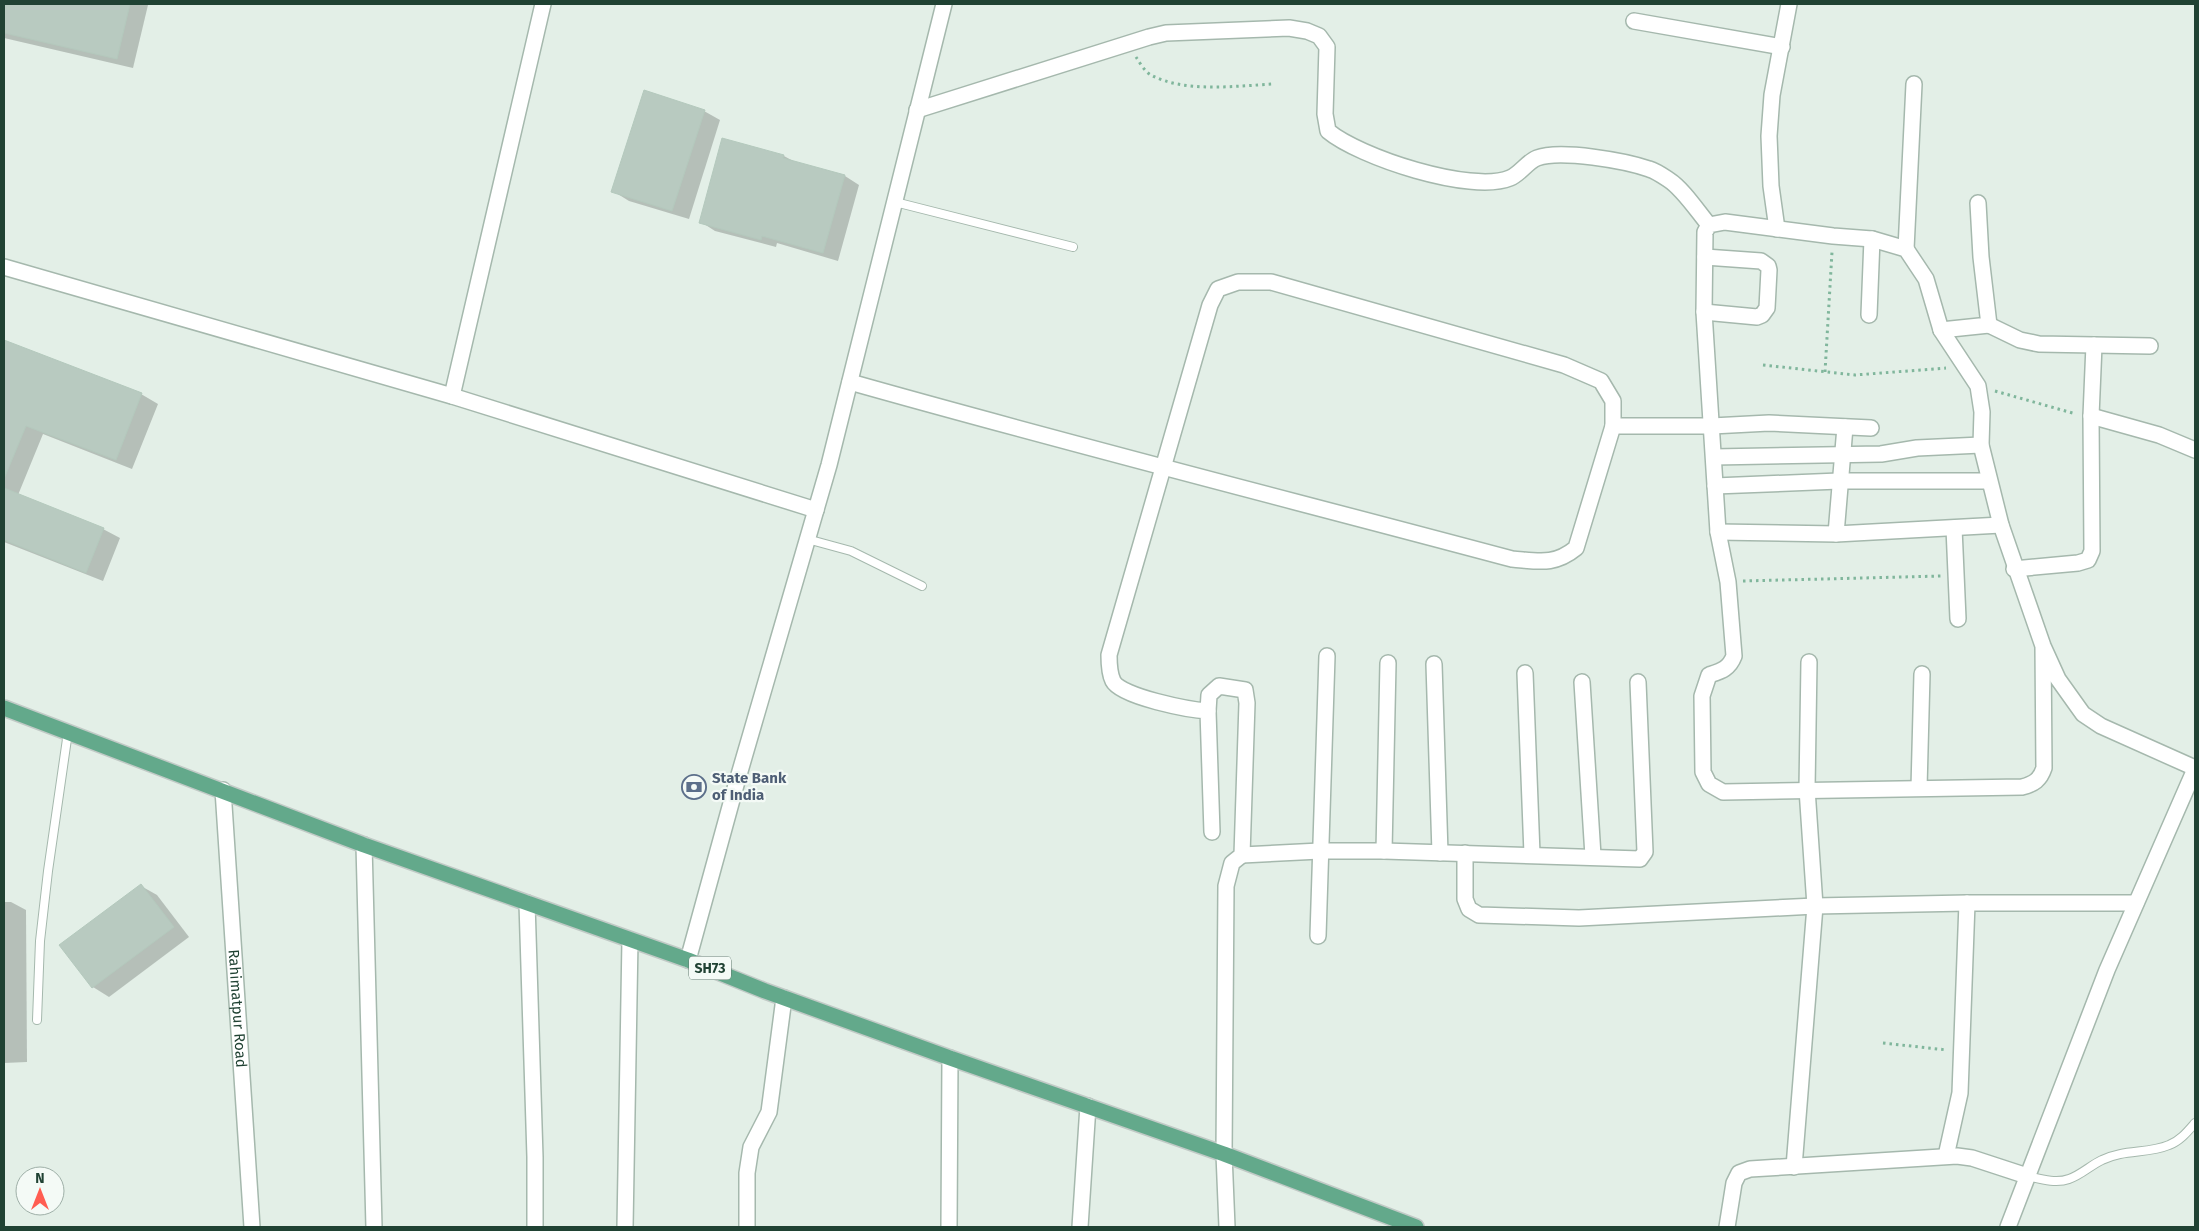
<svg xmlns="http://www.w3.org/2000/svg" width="2199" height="1231" font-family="'Fira Sans',sans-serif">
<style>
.shadow{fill:#0003}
.building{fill:#b8cac0;stroke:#b4c9bd}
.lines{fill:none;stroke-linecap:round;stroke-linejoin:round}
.service-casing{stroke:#a5b8ad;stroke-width:10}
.minor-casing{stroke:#a5b8ad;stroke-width:18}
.tertiary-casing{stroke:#a5b8ad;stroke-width:18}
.primary-casing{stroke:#c1cac6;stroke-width:18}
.path{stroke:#80b69c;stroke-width:3;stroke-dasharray:2.5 4;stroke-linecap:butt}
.service{stroke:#fff;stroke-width:8}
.minor{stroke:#fff;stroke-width:15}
.tertiary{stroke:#fff;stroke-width:15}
.primary{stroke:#63a98b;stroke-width:15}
.labels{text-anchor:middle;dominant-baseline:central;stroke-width:4.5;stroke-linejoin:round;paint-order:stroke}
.shield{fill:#f4faf6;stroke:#60796e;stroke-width:1}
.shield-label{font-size:14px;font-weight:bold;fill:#204233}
.service-label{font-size:15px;font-weight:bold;fill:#4e5e75;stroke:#f4faf6;text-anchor:start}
.street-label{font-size:15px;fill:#204233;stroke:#f4faf6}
</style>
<rect width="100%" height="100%" fill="#e3efe7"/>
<!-- shadow -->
<g class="shadow">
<path d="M4 4H145L148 5 133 68 4 38Z"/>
<path d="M704 111 720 120 689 219 629 201 613 191Z"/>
<path d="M723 140 784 156 795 162 845 176 859 185 838 261 777 243 776 247 715 231 701 222Z"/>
<path d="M4 342 141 394 158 404 132 469 43 434 18 495 103 529 120 538 103 581 4 542Z"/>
<path d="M141 886 157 895 189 937 109 997 93 987Z"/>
<path d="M4 902H11L26 910 27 1062 4 1063Z"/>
</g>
<!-- building -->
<g class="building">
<path d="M4 4H130L117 59 4 33Z"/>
<path d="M644 90 705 110 672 211 611 192Z"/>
<path d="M722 138 784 155 783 158 845 175 823 253 762 236 761 240 699 223Z"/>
<path d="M4 340 142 393 116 460 26 426 4 479Z"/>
<path d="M4 488 104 528 86 573 4 540Z"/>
<path d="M141 884 174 927 92 988 59 945Z"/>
</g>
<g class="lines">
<defs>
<g id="service">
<path d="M895 202 1073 247"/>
<path d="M807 539 851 551 922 586"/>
<path d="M37 1020 40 941 48 871 68 732"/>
<path d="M2027 1176C2040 1179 2056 1184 2069 1179 2081 1175 2091 1165 2102 1160 2124 1149 2148 1154 2169 1145 2180 1141 2188 1131 2195 1123"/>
</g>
<g id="minor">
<path d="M1634 21 1782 47"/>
<path d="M917 110 1149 37 1166 33 1289 28 1307 31 1319 36 1327 47 1325 114 1328 131C1359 157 1471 194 1510 178 1520 174 1527 162 1537 158 1560 149 1626 161 1649 169 1656 171 1663 176 1669 180 1683 189 1698 212 1709 225"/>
<path d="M1777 229 1771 186 1769 136 1772 95 1789 4"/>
<path d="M1906 249 1914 84"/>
<path d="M4 267 452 396 816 510"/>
<path d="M1704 312 1757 317 1762 315 1767 308 1769 270 1768 266 1761 261 1705 257"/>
<path d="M1869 315 1872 239"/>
<path d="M1989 325 2020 340 2039 344 2150 346"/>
<path d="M1941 330 1989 325 1981 257 1978 203"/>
<path d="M850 382C1069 444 1291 500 1512 559 1538 561 1554 566 1576 548L1613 426"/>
<path d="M452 396 543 4"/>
<path d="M2091 416 2159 435 2195 450"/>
<path d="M1714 457 1881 454 1917 448 1981 445"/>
<path d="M1715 486 1839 481H1989"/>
<path d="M1954 528 1958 619"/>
<path d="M1718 532 1836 534 1845 427"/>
<path d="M1836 534 2001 525"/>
<path d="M2014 569 2078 563 2088 560 2092 551 2091 416 2094 345"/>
<path d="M2043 646 2044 768C2040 780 2034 784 2022 787L1723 792 1709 784 1703 772 1702 696 1709 675C1721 671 1729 669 1734 656L1728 582 1718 532 1704 312 1705 232 1709 225 1725 222 1833 236 1872 239 1906 249 1926 279 1941 330 1978 386 1982 412 1981 445 2001 525 2043 646 2058 679 2083 714 2101 726 2195 768"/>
<path d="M1434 664 1440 853"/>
<path d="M1525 673 1532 854"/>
<path d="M1582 682 1593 856"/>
<path d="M1208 711 1209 695 1219 686 1245 690 1247 703 1242 855 1232 863 1226 886 1224 1154 1227 1227"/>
<path d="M1919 788 1922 674"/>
<path id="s1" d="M223 790 252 1227"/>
<path d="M1212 832 1208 711C1190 710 1121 697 1113 681 1109 673 1109 663 1109 655L1210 305 1218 289 1238 282H1271L1564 365 1601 381 1613 401V426H1712L1769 423 1871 428"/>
<path d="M364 845 374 1227"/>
<path d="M1384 851 1388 663"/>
<path d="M1465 853V899L1469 909 1479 915 1579 918 1815 906 1967 903H2136"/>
<path d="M1242 855 1320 851H1384L1640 859 1645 852 1638 682"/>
<path d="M527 903 535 1157V1227"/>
<path d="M1318 936 1327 656"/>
<path d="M688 960 736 785 829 465 944 4"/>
<path d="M1946 1156 1960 1093 1967 903"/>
<path d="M1794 1167 1815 906 1807 789 1809 662"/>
<path d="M625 1227 630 940"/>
<path d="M747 1227V1173L751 1147 769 1112 784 998"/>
<path d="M949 1227 950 1058"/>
<path d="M1080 1227 1088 1106"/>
<path d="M1727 1227 1734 1183 1739 1173 1750 1169 1957 1156 1972 1158 2027 1176"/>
</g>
<path id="tertiary" d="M2008 1227 2107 970 2195 769"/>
<path id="primary" d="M4 708 364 845 688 960 765 991 950 1058 1224 1154 1416 1227"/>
</defs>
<!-- service casing -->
<use href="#service" class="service-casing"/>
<!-- minor casing -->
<use href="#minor" class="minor-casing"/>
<!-- tertiary casing -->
<use href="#tertiary" class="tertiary-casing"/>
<!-- primary casing -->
<use href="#primary" class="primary-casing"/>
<!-- path -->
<g class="path">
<path d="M1136 57C1140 63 1145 72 1151 75 1184 93 1236 86 1273 84"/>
<path d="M1763 365 1855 375 1946 368"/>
<path d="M1825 372 1832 252"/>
<path d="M1995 391 2076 414"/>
<path d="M1743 581 1942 576"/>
<path d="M1883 1043 1947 1050"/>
</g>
<!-- service -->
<use href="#service" class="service"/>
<!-- minor -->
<use href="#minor" class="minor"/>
<!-- tertiary -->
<use href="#tertiary" class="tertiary"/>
<!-- primary -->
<use href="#primary" class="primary"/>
</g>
<!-- icons -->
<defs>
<symbol id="bank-ring" viewBox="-11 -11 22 22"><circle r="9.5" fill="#f4faf6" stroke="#5c6f8a" stroke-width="1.5"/><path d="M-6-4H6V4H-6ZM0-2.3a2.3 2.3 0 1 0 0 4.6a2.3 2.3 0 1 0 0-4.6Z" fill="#5c6f8a"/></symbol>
</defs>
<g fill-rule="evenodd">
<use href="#bank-ring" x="680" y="773" width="28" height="28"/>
</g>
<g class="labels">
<!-- shield labels -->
<rect class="shield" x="689" y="956.5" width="42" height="23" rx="4"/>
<g class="shield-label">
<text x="710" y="968">SH73</text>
</g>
<!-- service labels -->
<g class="service-label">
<text x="712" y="778">State Bank<tspan x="712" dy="17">of India</tspan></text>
</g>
<!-- street labels -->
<g class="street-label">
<text stroke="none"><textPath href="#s1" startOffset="219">Rahimatpur Road</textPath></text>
</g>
</g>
<!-- border -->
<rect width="2199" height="1231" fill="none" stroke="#204233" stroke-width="10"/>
<!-- north arrow -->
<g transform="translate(40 1191)"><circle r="24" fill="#f4faf6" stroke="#9fb0a8"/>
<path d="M0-4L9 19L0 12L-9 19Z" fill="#ff5d51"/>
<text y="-8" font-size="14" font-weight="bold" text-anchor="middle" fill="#204233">N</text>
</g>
</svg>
